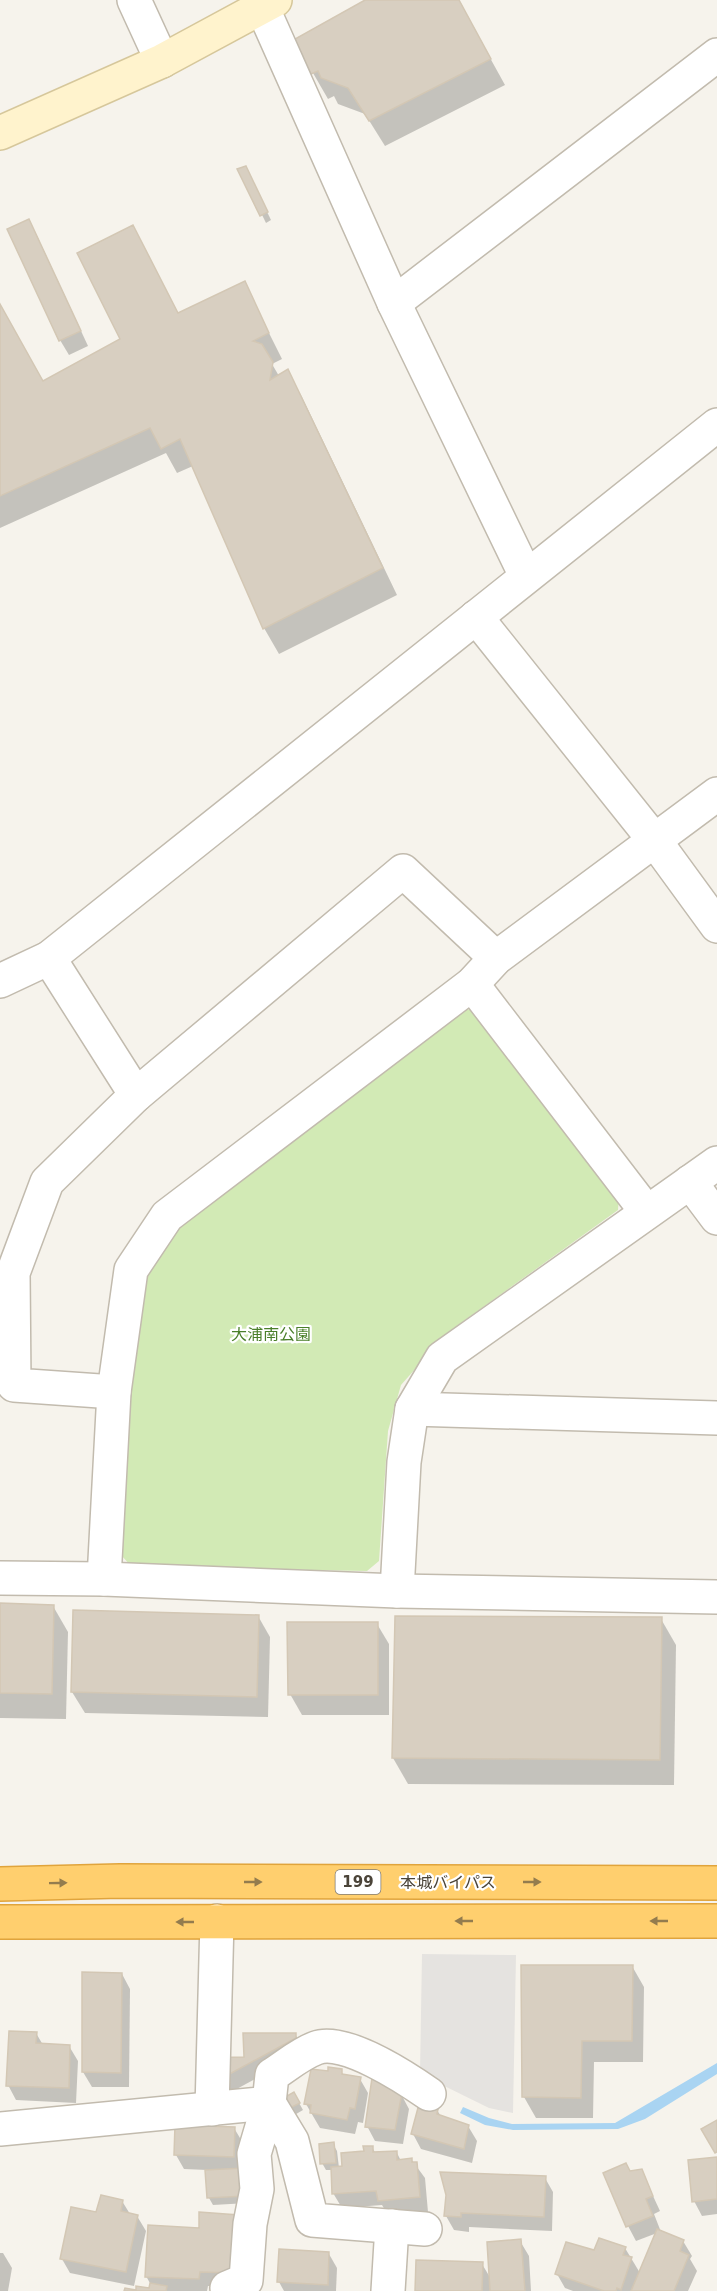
<svg xmlns="http://www.w3.org/2000/svg" width="717" height="2291" font-family="'DejaVu Sans','Noto Sans JP',sans-serif">
<style>
.green{fill:#d2eab5}
.parking{fill:#e5e3e0}
.water{fill:#a9d4f2}
.shadow{fill:#0003}
.building{fill:#d8cfc1;stroke:#d3c7b4;stroke-width:1.5}
.lines{fill:none;stroke-linecap:round;stroke-linejoin:round}
.street-casing{stroke:#c2bbae;stroke-width:36}
.secondary-casing{stroke:#d6c79b;stroke-width:36}
.highway-casing{stroke:#e0a43c;stroke-width:36}
.street{stroke:#fff;stroke-width:33}
.secondary{stroke:#fff3cd;stroke-width:33}
.highway{stroke:#ffcf6e;stroke-width:33}
.oneway{fill:#937c4e}
.labels{text-anchor:middle;dominant-baseline:central;stroke-width:4.5;stroke-linejoin:round;paint-order:stroke}
.shield{fill:#fff;stroke:#817c74;stroke-width:1.5}
.shield-label{font-size:15px;font-weight:bold;fill:#4b4439}
.park-label{font-size:16px;fill:#4a7f2a;stroke:#fff}
.street-label{font-size:16px;fill:#4b4439;stroke:#fff}
</style>
<rect width="100%" height="100%" fill="#f6f3ec"/>
<!-- green -->
<path class="green" d="M461 1009 476 1010 619 1195 618 1210 447 1333 401 1385 388 1431 379 1561 367 1571 132 1567 121 1555 131 1337 144 1274 176 1231Z"/>
<!-- parking -->
<path class="parking" d="M422 1954 516 1955 513 2113 489 2108 420 2074Z"/>
<!-- water -->
<path class="water" d="M717 2063V2074L645 2119 618 2129 513 2130 485 2125 460 2113 463 2107 489 2118 512 2124 615 2123Z"/>
<!-- shadow -->
<g class="shadow">
<path d="M368 0H458L505 85 385 146 365 114 338 104 334 96 328 99 313 73Z"/>
<path d="M240 170 249 175 271 220 266 223Z"/>
<path d="M133 227 179 315 244 283 282 359 272 364 279 376 288 371 302 397 397 595 279 654 264 628 193 466 177 473 166 453 0 528V307L43 383 122 340Z"/>
<path d="M37 236 88 346 69 355 60 340Z"/>
<path d="M0 1605 53 1606 68 1632 66 1719 0 1718Z"/>
<path d="M258 1616 270 1637 268 1717 85 1713 72 1692Z"/>
<path d="M661 1619 676 1645 674 1785 408 1784 393 1758Z"/>
<path d="M377 1624 389 1644V1715H302L290 1694Z"/>
<path d="M632 1966 644 1987 643 2062H594L593 2118H536L524 2097Z"/>
<path d="M122 1974 130 1989 129 2087H92L83 2072Z"/>
<path d="M36 2033 43 2045 69 2046 78 2061 76 2103 16 2100 8 2085Z"/>
<path d="M295 2034 304 2049 303 2053 211 2103 198 2082Z"/>
<path d="M341 2071 344 2076 360 2079 368 2093 363 2123 358 2122 355 2134 320 2128 306 2104 329 2073Z"/>
<path d="M390 2084 401 2094 409 2109 403 2144 375 2141 367 2126Z"/>
<path d="M294 2094 303 2110 291 2117 282 2100Z"/>
<path d="M437 2110 442 2118 468 2126 477 2141 472 2163 421 2149 413 2134Z"/>
<path d="M234 2128 243 2143 248 2203 213 2205 209 2198 207 2170 184 2169 176 2155Z"/>
<path d="M333 2144 337 2151 339 2168 372 2147 376 2154 397 2153 401 2161 411 2159 425 2178 428 2212 388 2215 382 2205 342 2208 333 2193 332 2170H326L322 2163Z"/>
<path d="M717 2159V2214L702 2216 694 2201Z"/>
<path d="M641 2170 660 2211 654 2214 661 2232 683 2241 692 2256 690 2259 697 2271 688 2291H573L565 2288 557 2274 595 2252 625 2248 640 2273 657 2233 636 2241 628 2226 630 2173Z"/>
<path d="M545 2178 553 2192 552 2231 469 2227V2232L454 2230 446 2216Z"/>
<path d="M122 2201 130 2214 137 2216 146 2231 134 2286 70 2273 62 2259 97 2213Z"/>
<path d="M200 2229 243 2288 208 2286 207 2291H137L150 2289 151 2285 146 2276Z"/>
<path d="M520 2241 529 2256 531 2291H417L482 2264 491 2279Z"/>
<path d="M0 2253H3L12 2268 8 2291H0Z"/>
<path d="M329 2254 337 2268 336 2291H284L279 2282Z"/>
</g>
<!-- building -->
<g class="building">
<path d="M365 0H459L491 59 369 121 348 88 321 78 318 71 311 74 295 39Z"/>
<path d="M246 166 268 212 260 216 237 169Z"/>
<path d="M29 219 81 331 59 341 7 229Z"/>
<path d="M133 225 178 313 245 281 269 333 253 341 262 344 273 362 270 380 288 369 383 568 263 629 180 439 161 449 150 428 0 496V304L43 381 120 339 77 253Z"/>
<path d="M0 1603 54 1605 52 1694 0 1693Z"/>
<path d="M73 1610 259 1615 257 1697 71 1692Z"/>
<path d="M395 1616 662 1617 660 1760 392 1758Z"/>
<path d="M287 1622H378V1695H288Z"/>
<path d="M521 1965H633L632 2041H582L581 2098 522 2097Z"/>
<path d="M82 1972 122 1973 121 2073 82 2072Z"/>
<path d="M9 2031 37 2032 36 2043 70 2045 69 2088 6 2086Z"/>
<path d="M243 2033H296V2038L202 2089 199 2058 244 2057Z"/>
<path d="M328 2067 342 2069V2074L361 2077 355 2109 350 2108 347 2120 310 2113 311 2105 304 2104 311 2069 328 2071Z"/>
<path d="M372 2078 391 2082 390 2089 402 2093 395 2130 365 2127Z"/>
<path d="M294 2092 300 2103 286 2110 280 2100Z"/>
<path d="M419 2104 438 2109 437 2114 469 2125 464 2149 411 2134Z"/>
<path d="M717 2120V2152L715 2153 701 2129Z"/>
<path d="M175 2125 235 2127 234 2157 174 2155Z"/>
<path d="M334 2142 336 2163 320 2164 319 2144Z"/>
<path d="M363 2146H373V2152L397 2151V2160L412 2158V2162H417L420 2197 378 2201 376 2191 332 2194 331 2167 342 2166 341 2153 364 2151Z"/>
<path d="M717 2157V2199L692 2202 688 2160Z"/>
<path d="M626 2163 630 2171 642 2169 653 2196 646 2199 653 2216 626 2227 603 2173Z"/>
<path d="M244 2168 245 2196 207 2198 205 2170Z"/>
<path d="M440 2172 546 2176 544 2217 461 2213V2217L444 2216 446 2195Z"/>
<path d="M101 2195 123 2200 121 2211 138 2215 126 2272 60 2259 71 2207 96 2212Z"/>
<path d="M199 2212 239 2215 235 2273 200 2272 199 2279 145 2277 148 2225 199 2228Z"/>
<path d="M657 2229 684 2240 680 2251 689 2255 674 2291H631Z"/>
<path d="M599 2238 626 2247 623 2255 632 2257 621 2290 617 2288 616 2291H604L555 2274 566 2242 594 2250Z"/>
<path d="M521 2239 525 2291H490L487 2242Z"/>
<path d="M279 2249 329 2252 328 2285 277 2282Z"/>
<path d="M416 2260 483 2262 482 2291H415Z"/>
<path d="M150 2283 167 2286 166 2291H124L125 2288 136 2290V2286L149 2288Z"/>
</g>
<g class="lines">
<defs>
<g id="street">
<path d="M134 0 162 61"/>
<path d="M263 9 394 303 526 576"/>
<path d="M394 303 717 55"/>
<path d="M476 617 655 841 717 926"/>
<path d="M49 958 136 1095"/>
<path d="M0 981 49 958 717 425"/>
<path d="M472 984 646 1211"/>
<path d="M690 1182 717 1218"/>
<path d="M114 1392 14 1385 13 1273 47 1182 136 1095 403 871 496 958"/>
<path d="M412 1409 717 1418"/>
<path d="M0 1578 104 1579 397 1591 717 1597"/>
<path d="M104 1579 114 1392 131 1270 167 1216 472 984 496 958 717 794"/>
<path d="M397 1591 404 1462 412 1409 442 1358 717 1163"/>
<path d="M269 2103 292 2141 312 2220 425 2229"/>
<path d="M212 2109 217 1921"/>
<path d="M0 2129 269 2103 272 2075C286 2066 300 2054 316 2048 344 2037 406 2078 429 2094"/>
<path d="M227 2288 246 2280 250 2224 257 2189 254 2154 269 2103"/>
<path d="M388 2291 392 2226"/>
</g>
<path id="secondary" d="M0 133 162 61 275 0"/>
<g id="highway">
<path d="M0 1884 120 1881 717 1883"/>
<path d="M0 1922 717 1921"/>
</g>
</defs>
<!-- street casing -->
<use href="#street" class="street-casing"/>
<!-- secondary casing -->
<use href="#secondary" class="secondary-casing"/>
<!-- highway casing -->
<use href="#highway" class="highway-casing"/>
<!-- street -->
<use href="#street" class="street"/>
<!-- secondary -->
<use href="#secondary" class="secondary"/>
<!-- highway -->
<use href="#highway" class="highway"/>
</g>
<!-- one-way arrows -->
<defs><path id="oneway-solid" d="M-6-.8H1V-3.2L6.5 0L1 3.2V.8H-6Z" transform="scale(1.5)"/></defs>
<g class="oneway">
<use href="#oneway-solid" transform="translate(253 1882)"/>
<use href="#oneway-solid" transform="translate(532 1882)"/>
<use href="#oneway-solid" transform="translate(58 1883) rotate(-1)"/>
<use href="#oneway-solid" transform="translate(464 1921) rotate(180)"/>
<use href="#oneway-solid" transform="translate(659 1921) rotate(180)"/>
<use href="#oneway-solid" transform="translate(185 1922) rotate(180)"/>
</g>
<g class="labels">
<!-- shield labels -->
<rect class="shield" x="335.5" y="1870" width="45" height="24" rx="4.5"/>
<g class="shield-label">
<text x="358" y="1882">199</text>
</g>
<!-- park labels -->
<g class="park-label">
<text x="271" y="1334">大浦南公園</text>
</g>
<!-- street labels -->
<g class="street-label">
<text x="448" y="1882">本城バイパス</text>
</g>
</g>
</svg>
